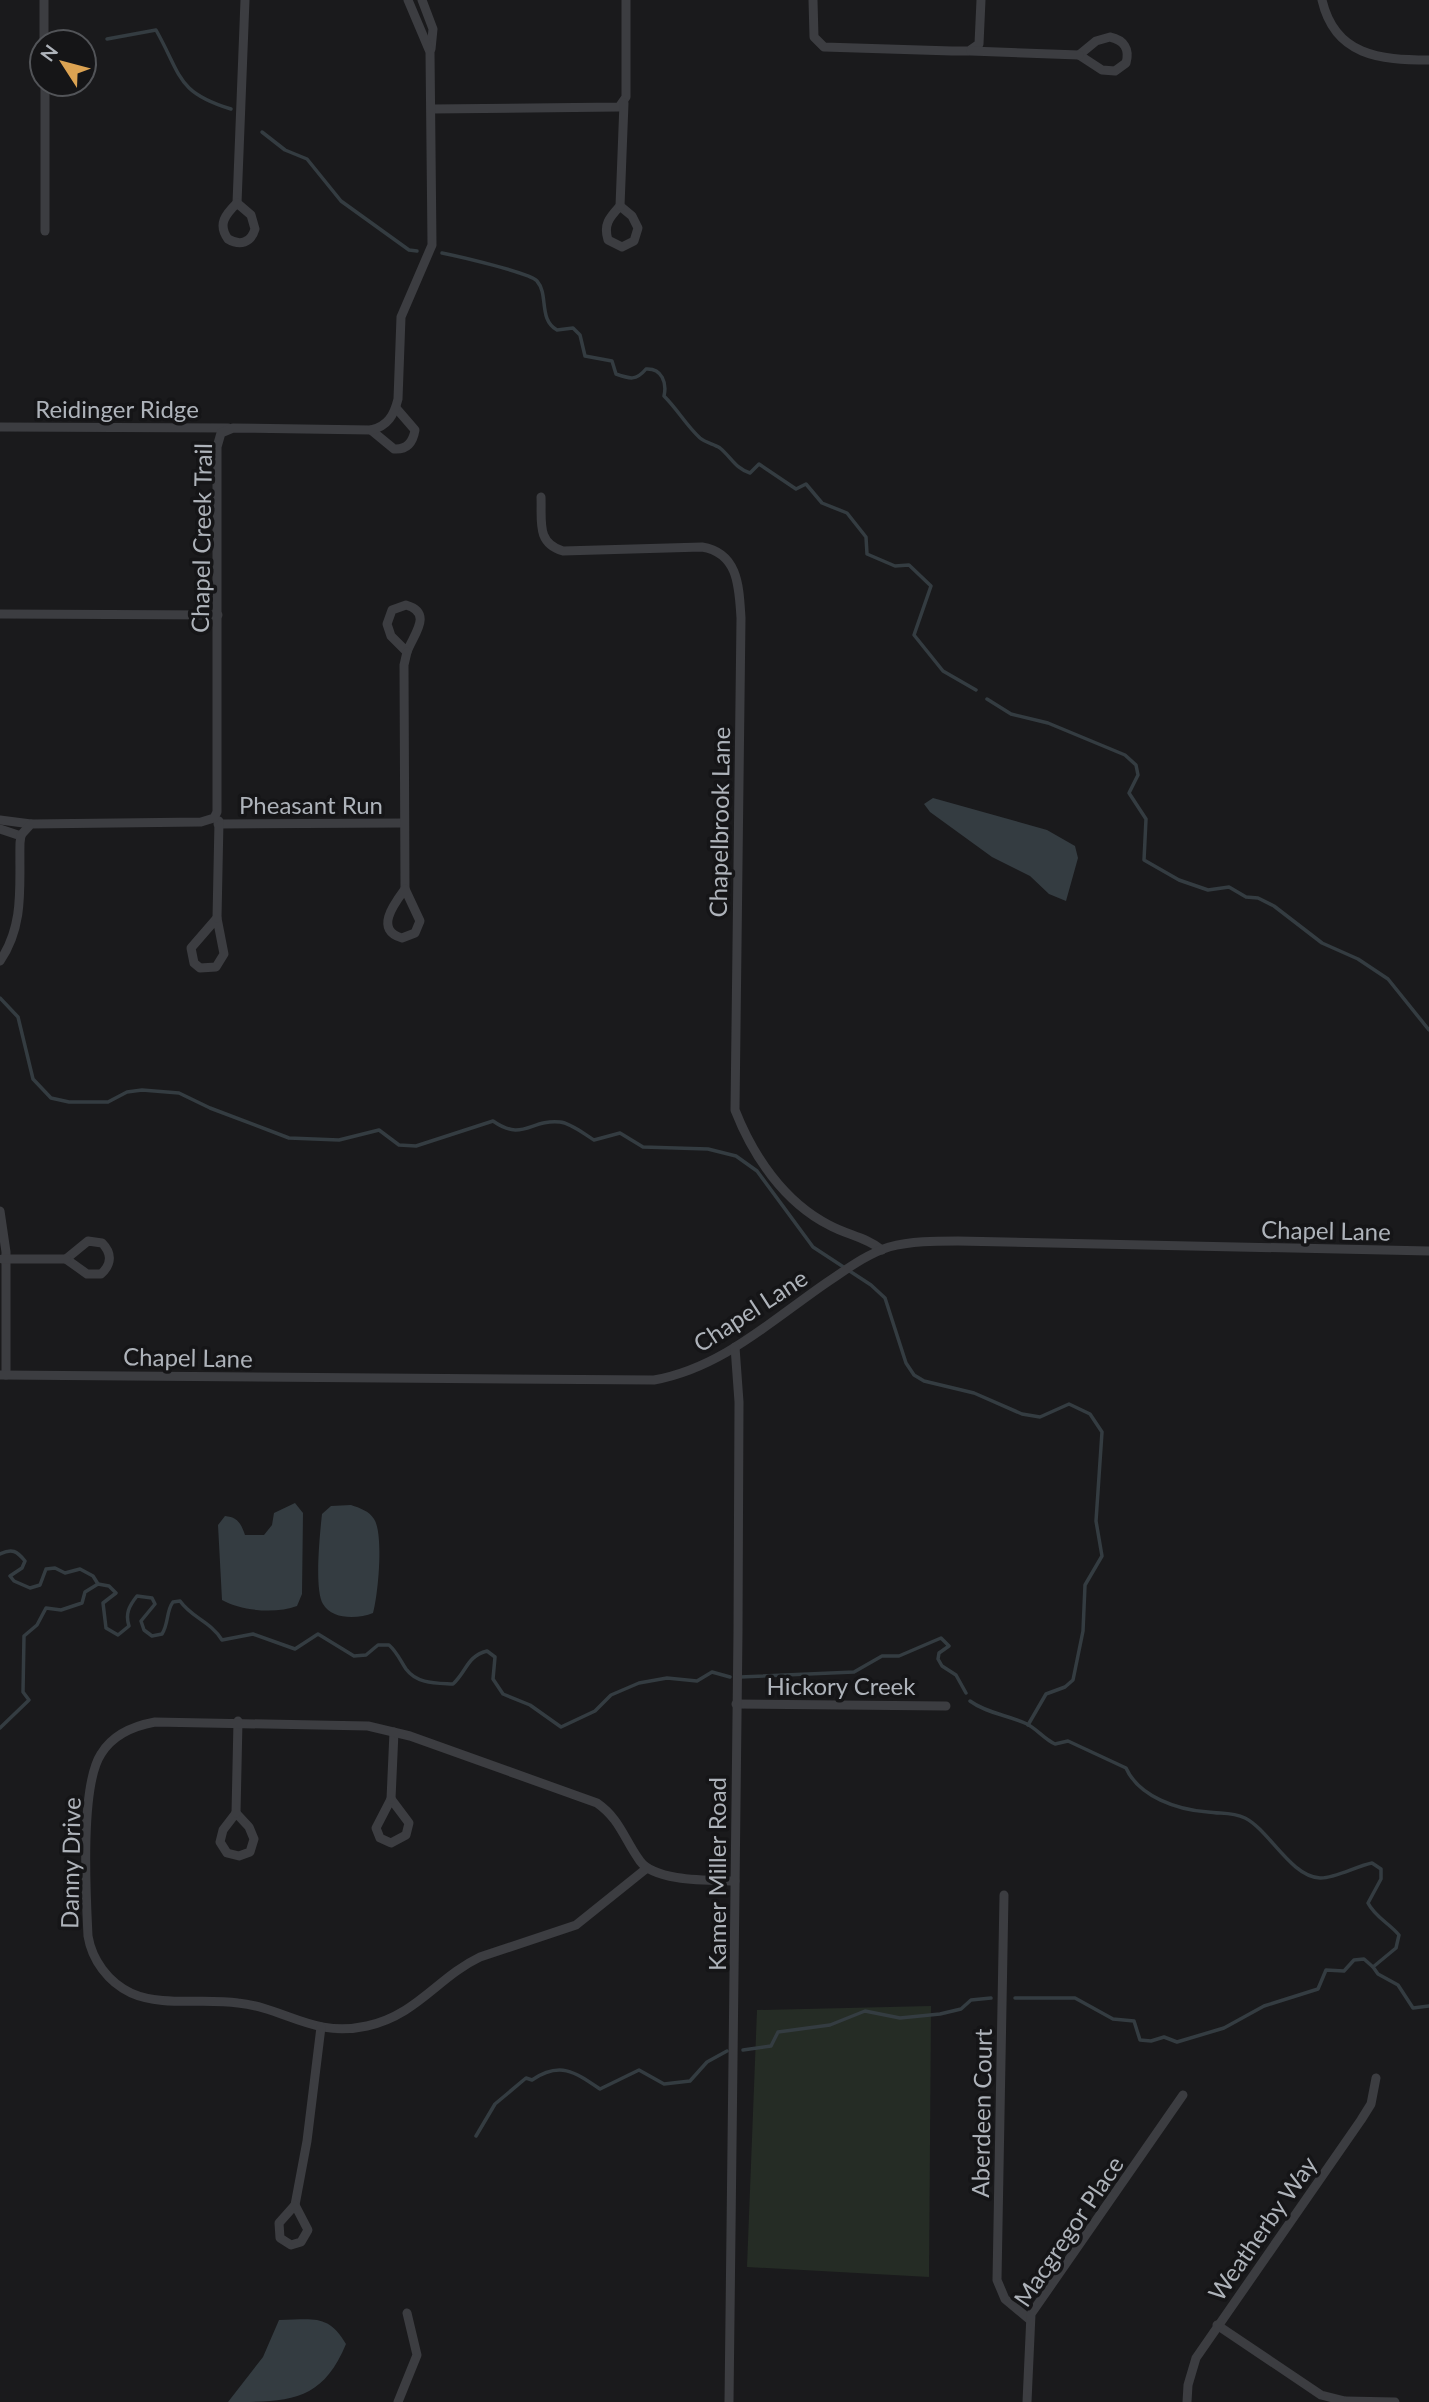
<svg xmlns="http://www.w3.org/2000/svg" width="1429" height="2402" font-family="Lato,sans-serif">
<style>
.green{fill:#252c25}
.water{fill:#343c41}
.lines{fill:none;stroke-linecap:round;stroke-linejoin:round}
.stream{stroke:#343c41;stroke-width:3.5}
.street{stroke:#3c3d41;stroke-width:9}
.labels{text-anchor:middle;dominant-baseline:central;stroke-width:7;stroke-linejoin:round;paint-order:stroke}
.street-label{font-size:24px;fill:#aeb3ba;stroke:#151517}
</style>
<rect width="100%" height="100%" fill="#1a1a1c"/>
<!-- green -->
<path class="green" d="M931 2006 929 2277 747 2267 757 2010Z"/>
<!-- water -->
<g class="water">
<path d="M933 798 1047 830 1075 846 1078 858 1066 901 1049 894 1030 876 992 857 930 812 924 804Z"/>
<path d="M295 1503 303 1513 302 1594 297 1606C276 1614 241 1611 222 1600L218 1525 225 1516C237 1517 241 1523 245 1535H264L272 1525 274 1513Z"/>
<path d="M351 1505C360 1508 369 1511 374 1519 384 1534 378 1596 373 1613 358 1619 332 1620 323 1604 314 1589 320 1533 322 1514L331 1506Z"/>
<path d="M279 2320C312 2320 328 2313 346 2344 322 2402 289 2402 228 2402L263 2357Z"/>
</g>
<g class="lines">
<!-- stream -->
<g class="stream">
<path d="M107 39 156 30C182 76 176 92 231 109"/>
<path d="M262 132 285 150 307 159 341 201 409 250 417 251"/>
<path d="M442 253C457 256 531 273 537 281 549 295 538 319 557 330L573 328 580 335 585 356 612 361 616 374C630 379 636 381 646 369 662 368 667 383 664 396 678 410 686 425 700 438 706 443 714 444 720 448 731 457 736 469 750 473L759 464 796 489 806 484 822 503 847 513 866 537 867 554 895 566 909 565 931 586 914 635 943 671 976 690"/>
<path d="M987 699 1011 714 1048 723 1125 755 1136 765 1138 775 1129 793 1146 819 1144 860 1179 880 1208 890 1229 887 1246 897 1258 898 1274 906 1322 943 1358 959 1388 979 1429 1030"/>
<path d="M0 998 18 1017 33 1079 51 1098 69 1102H108L127 1092 142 1090 179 1093 210 1108 289 1138 339 1140 379 1130 399 1145 416 1146 493 1121C523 1142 530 1119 560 1122 571 1123 584 1134 594 1140L620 1133 643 1147 708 1149 736 1156 757 1171 813 1247 871 1285 885 1298 906 1363 914 1375 924 1381 974 1393 1022 1414 1040 1417 1069 1404 1090 1414 1102 1432 1096 1521 1102 1556 1085 1585 1083 1631 1073 1680 1065 1687 1046 1694 1028 1725"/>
<path d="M0 1554C12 1548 17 1551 25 1561L22 1568 10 1576 14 1581 30 1588 40 1585 46 1569 55 1568 65 1573 80 1569 93 1576 98 1584"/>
<path d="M740 1677 854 1672 882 1656H899L941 1638 949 1646 939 1653 938 1659 942 1666 956 1675 966 1693"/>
<path d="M970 1701C986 1713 1008 1715 1027 1724 1037 1729 1044 1739 1055 1744L1068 1741 1126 1768C1139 1797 1178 1810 1208 1812 1221 1814 1232 1812 1245 1818 1269 1830 1291 1877 1320 1878 1333 1879 1357 1866 1372 1863L1381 1869V1879L1368 1903C1375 1917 1389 1923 1399 1935L1396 1948 1373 1967 1378 1974 1398 1985 1413 2008 1429 2006"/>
<path d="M0 1728 29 1700 23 1692 24 1636 37 1625 46 1608 61 1610 82 1603 85 1592 98 1584 109 1586 116 1593 103 1603 106 1628 118 1635 129 1626C125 1614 129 1606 137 1596L152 1598 155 1604 141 1621 144 1630 152 1636 162 1634C169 1623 166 1611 173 1602L180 1601C192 1618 210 1621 222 1640L253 1634 295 1649 318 1634 354 1656 366 1655 378 1645H389C397 1652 400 1660 406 1669 417 1684 436 1683 453 1684 467 1671 467 1656 487 1651L495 1657 493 1679 503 1694 530 1705 561 1727 595 1711 611 1695 639 1683 667 1678 697 1681 712 1672 730 1677"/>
<path d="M1015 1998H1075L1113 2019 1134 2021 1140 2040 1151 2041 1164 2037 1177 2042 1224 2028 1264 2006 1318 1989 1326 1970 1344 1971 1354 1960 1364 1959 1373 1967"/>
<path d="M743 2050 771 2046 778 2032 830 2025 865 2011 900 2018 940 2014 961 2009 971 2000 991 1998"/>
<path d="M476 2136 495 2104 526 2078 532 2080C560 2061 575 2072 600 2089L639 2070 664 2084 690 2081 707 2062 727 2051"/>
</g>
<!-- street -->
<g class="street">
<path d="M44 0V42"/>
<path d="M422 0 433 29 431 49"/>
<path d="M813 0 814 37 824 47 952 51H969L979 44 981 0"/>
<path d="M1322 0C1335 56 1380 60 1429 60"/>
<path d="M1110 37C1124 40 1130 49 1126 63L1115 71 1102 70 1079 55 1096 41Z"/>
<path d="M971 51 1079 55"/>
<path d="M45 84V231"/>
<path d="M432 109 619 107 626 97V0"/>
<path d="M237 203 245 0"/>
<path d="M237 203 251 215 255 229C251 243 240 246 228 239 217 224 226 214 237 203Z"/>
<path d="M620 206 632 216 638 228 634 241 622 247 608 240C603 224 610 217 620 206Z"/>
<path d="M620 206 624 103"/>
<path d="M0 427 228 428"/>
<path d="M371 430 394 449C407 450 413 442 415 430L396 408"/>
<path d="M541 497C542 521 536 543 563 551L702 547C739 553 739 588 741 618L735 1110C753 1156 784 1202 829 1225 847 1235 866 1237 882 1250"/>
<path d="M406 605C434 613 413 635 407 652L391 636 387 624 392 610Z"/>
<path d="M0 614 218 615"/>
<path d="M0 820 31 824"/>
<path d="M218 824 404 823"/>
<path d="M0 829 21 836"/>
<path d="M405 889 404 665 407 652"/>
<path d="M405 889 420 921 415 933 402 938C374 930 394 904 405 889Z"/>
<path d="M217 918 224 954 216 967 200 968 194 963 191 948Z"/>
<path d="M217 918 219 821"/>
<path d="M0 961C25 924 19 885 20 843L21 835 31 824 201 822 214 818 217 812V447L221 433 233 428 371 430C388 426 394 415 398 399L401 317 432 245 430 52 408 0"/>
<path d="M0 1211 6 1252V1375"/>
<path d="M88 1241 102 1243C112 1253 112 1264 101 1274H87L66 1259Z"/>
<path d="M2 1259H66"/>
<path d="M0 1375 654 1380C722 1368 773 1319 829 1281 847 1269 867 1254 889 1247 911 1241 935 1241 958 1241L1429 1251"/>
<path d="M736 1704 946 1706"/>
<path d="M391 1799 409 1823 406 1835 391 1843 380 1838 376 1828Z"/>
<path d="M391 1799 394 1732"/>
<path d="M236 1813 249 1827 254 1839 250 1852 239 1856 227 1853 220 1842 223 1830Z"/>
<path d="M236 1813 238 1721"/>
<path d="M647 1868 576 1925 480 1957C438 1977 417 2015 367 2026 313 2038 286 2008 238 2003 204 1998 162 2007 131 1993 108 1982 92 1960 88 1936 86 1895 80 1786 101 1754 113 1734 133 1726 155 1722L368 1726 410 1736 597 1803C620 1819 624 1839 640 1861 655 1882 711 1880 735 1881"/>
<path d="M1004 1895 997 2280 1005 2299 1029 2319"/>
<path d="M295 2205 307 2141 321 2027"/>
<path d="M295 2205 308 2230 301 2242 291 2245 280 2238 279 2223Z"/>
<path d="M1217 2325 1321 2395 1345 2401 1395 2402"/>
<path d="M398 2402 417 2355 407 2313"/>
<path d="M729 2402 738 1632 739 1402 735 1347"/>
<path d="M1027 2402 1031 2314 1183 2095"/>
<path d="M1187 2402 1188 2385 1196 2358 1361 2120 1371 2104 1376 2078"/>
</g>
</g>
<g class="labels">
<!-- street labels -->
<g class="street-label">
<text x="117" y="408">Reidinger Ridge</text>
<text transform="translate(201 538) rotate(-89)">Chapel Creek Trail</text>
<text x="311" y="804">Pheasant Run</text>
<text transform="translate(719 822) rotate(-89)">Chapelbrook Lane</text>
<text transform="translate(1326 1230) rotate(1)">Chapel Lane</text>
<text transform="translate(750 1310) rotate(-33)">Chapel Lane</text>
<text transform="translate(188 1357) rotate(1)">Chapel Lane</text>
<text x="841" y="1685">Hickory Creek</text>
<text transform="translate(70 1863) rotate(-89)">Danny Drive</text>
<text transform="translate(716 1874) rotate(-90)">Kamer Miller Road</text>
<text transform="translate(981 2113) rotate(-89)">Aberdeen Court</text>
<text transform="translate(1262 2228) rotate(-55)">Weatherby Way</text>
<text transform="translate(1068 2231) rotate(-56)">Macgregor Place</text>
</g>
</g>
<!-- north arrow -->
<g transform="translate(63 63) rotate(306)"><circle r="33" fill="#151517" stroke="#525458" stroke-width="2"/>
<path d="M0-5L12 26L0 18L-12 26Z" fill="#dca352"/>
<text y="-10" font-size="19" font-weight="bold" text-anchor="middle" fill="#aeb3ba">N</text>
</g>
</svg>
